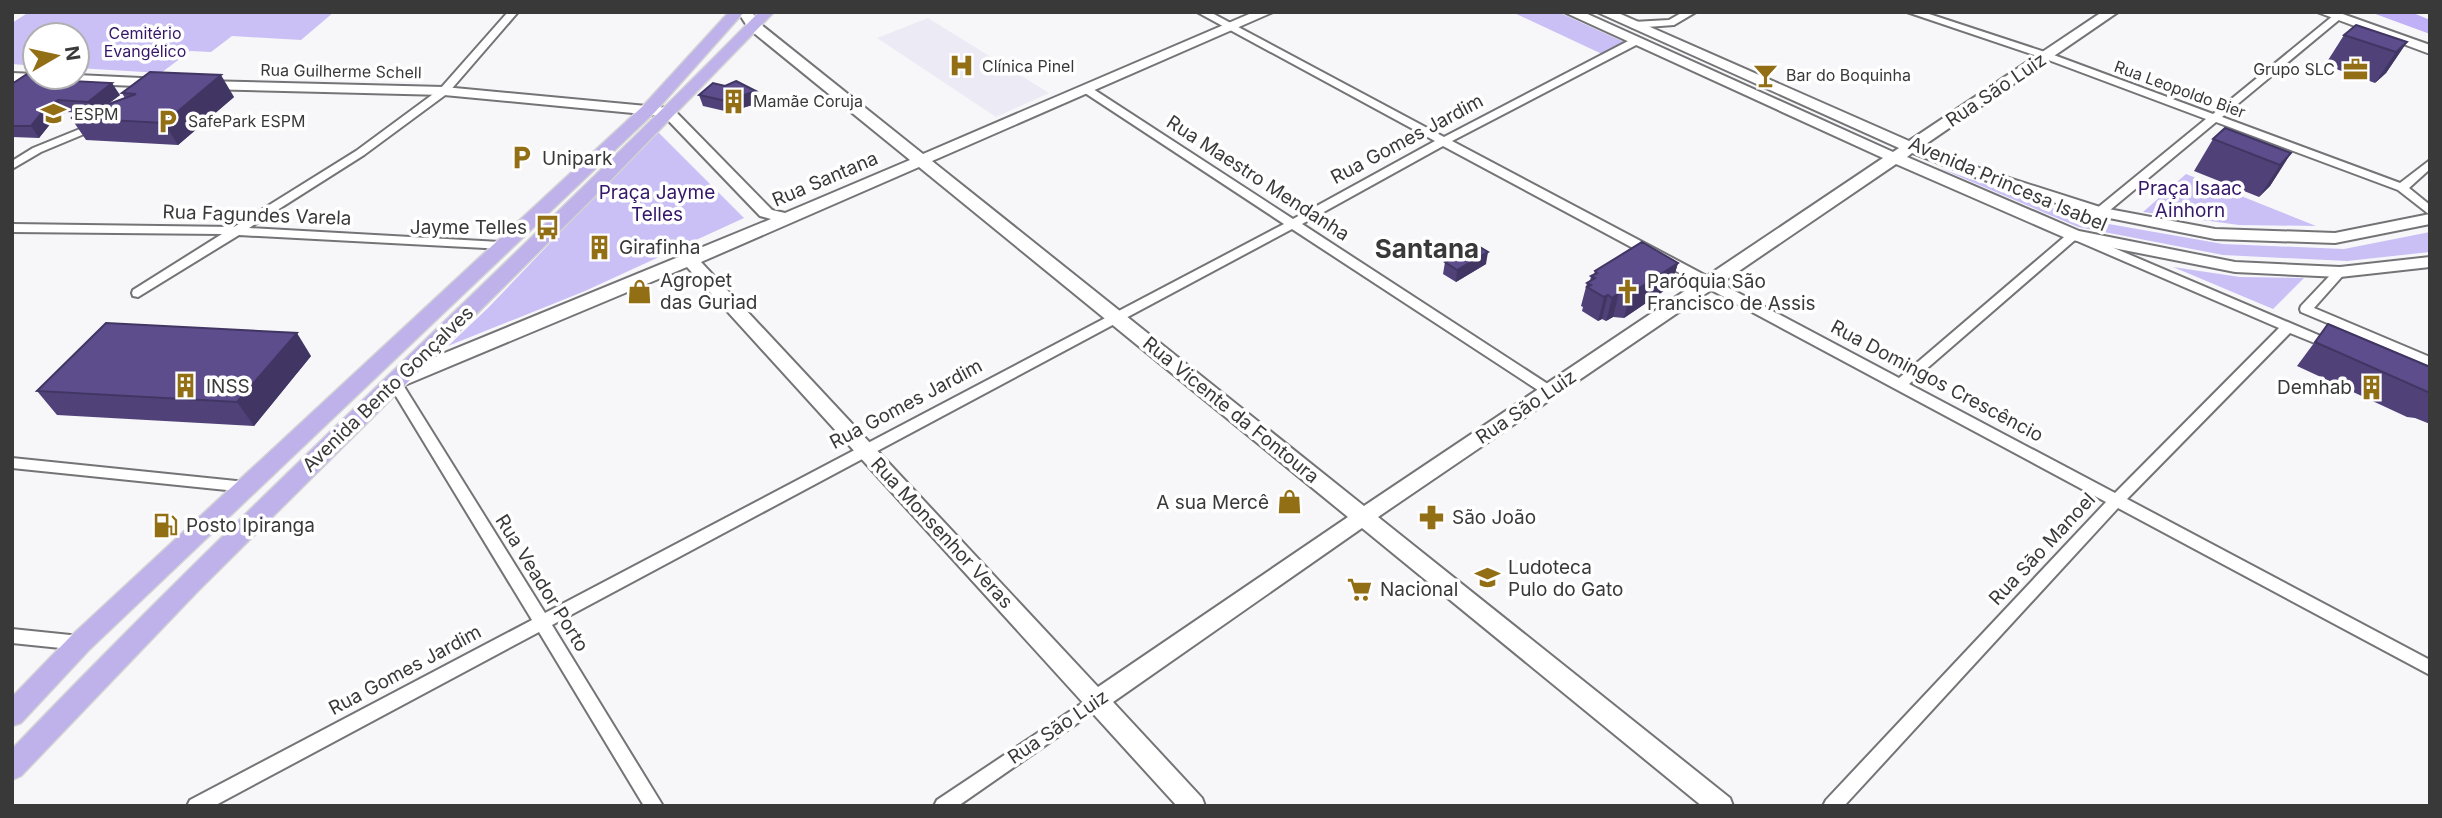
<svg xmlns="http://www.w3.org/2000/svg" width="2442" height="818" font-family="Inter,sans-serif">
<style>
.built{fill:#eceaf4}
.green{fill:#cac0f5}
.water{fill:#bfb0f8}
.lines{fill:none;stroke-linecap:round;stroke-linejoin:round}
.street-casing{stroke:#747376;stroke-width:4}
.secondary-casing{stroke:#747376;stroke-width:4}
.primary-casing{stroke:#d3d3d4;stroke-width:3}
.street{fill:#fff;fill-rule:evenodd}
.secondary{fill:#fff;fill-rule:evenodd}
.primary{fill:#bfb1ea;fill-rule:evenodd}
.wall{fill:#504279}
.shaded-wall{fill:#413663}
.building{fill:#5d4d8d;stroke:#413663;stroke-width:2}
.labels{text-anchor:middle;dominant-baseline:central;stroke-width:7;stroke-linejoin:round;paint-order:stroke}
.far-park-label{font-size:16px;fill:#351769;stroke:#fff}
.far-poi-label{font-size:16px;fill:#39393a;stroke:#fff;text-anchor:start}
.far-street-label{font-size:16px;fill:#39393a;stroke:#fff}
.street-label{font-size:19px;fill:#39393a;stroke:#fff}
.poi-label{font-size:19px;fill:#39393a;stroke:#fff;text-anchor:start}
.park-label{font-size:19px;fill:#351769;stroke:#fff}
.district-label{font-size:26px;font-weight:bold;fill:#39393a;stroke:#fff}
</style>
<rect width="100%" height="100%" fill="#f7f7fa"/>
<!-- built -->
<path class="built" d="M928 18 1049 93 996 117 877 38Z"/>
<!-- green -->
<g class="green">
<path d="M29 12H334L301 40 232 36 211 52 190 51 161 73 77 68V35H35V66L12 64V23Z"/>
<path d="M1512 12H1558L1624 42 1602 54Z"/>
<path d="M657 131 744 218 585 291 448 346 488 308Z"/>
<path d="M1939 168 2086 220 2223 244 2344 249 2430 232V252L2347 261 2223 255 2078 227Z"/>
<path d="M2186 174 2316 226 2239 225 2143 212Z"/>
<path d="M2173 267 2240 277 2304 278 2273 309Z"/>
</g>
<!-- water -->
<path class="water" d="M2370 12H2411L2430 20V34Z"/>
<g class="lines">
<defs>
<g id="street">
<path d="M508 12H518L448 93 364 155 249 228 500 242 504 243 506 246 504 249 239 235 138 297 133 296 132 293 133 290 222 234 12 232V224L234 227 356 151 440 89Z"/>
<path d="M1197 12H1210L1444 137 1632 39H1640V43L1452 141 1899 378 2070 232 2074 231 2337 343 2339 346 2332 350 2290 333 2127 499 2430 660V675L2118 508 1844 806H1823L1826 800 2106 502 1443 146 1302 224 1554 388 1556 391 1554 394H1544L1292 229 552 625 663 806H644L539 632 214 806H187L190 800 532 620 388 383 390 380H400L545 613 1284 224 1082 91V87H1090L1293 219 1435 141ZM2075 240 2279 328 2115 493 1909 384Z"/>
<path d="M1683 12H1696L1674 25 1633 28 1628 25 1633 22 1669 20Z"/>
<path d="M1907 12H1923L2051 54 2213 114 2334 15H2340V19L2222 117 2400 183 2430 160V169L2409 188 2430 205V215L2398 190 2216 122 2104 215H2096V209L2206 119 2043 58Z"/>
<path d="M97 122 101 123V127L41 152 12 169V161L33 148Z"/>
<path d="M2340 268 2346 272 2314 308 2430 357V366L2301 312 2300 309 2301 306 2336 269Z"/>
<path d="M12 458 246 482 251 483 253 487 251 491 246 492 12 468Z"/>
<path d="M12 629 80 636 86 638 88 643 86 648 80 650 12 643Z"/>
<path d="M1096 694 1102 696 1105 701 1102 706 958 806H934L937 800Z"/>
</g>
<g id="secondary">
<path d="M738 12H752L759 23 923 154 1254 12H1273L932 161 1364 506 1883 158 1564 12H1583L1893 152 1899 148 1597 12H1616L1909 141 2102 12H2118L1923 146 1987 171 2103 208 2215 229 2335 233 2430 214V224L2335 243 2215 239 2094 215 1975 177 1912 153 1907 157 2079 231 2235 262 2340 267 2430 257V267L2340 277 2235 272 2068 239 1896 164 1378 517 1730 798 1733 806H1702L1362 528 1113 702 1202 798 1205 806H1177L687 267 405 385H391L389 380 391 375 771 219 760 216 664 116 444 95 202 89 195 85 202 81 444 87 668 108 673 109 772 210 785 213 910 160 749 29ZM919 167 1348 517 1098 687 701 262Z"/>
<path d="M2317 12H2337L2430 45V54Z"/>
<path d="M12 73 35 74V77L77 75 162 79 169 83 162 87 12 81Z"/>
</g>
<g id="primary">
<path d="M729 12H744L655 112 89 650 21 723 12 726V697L71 636 643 106Z"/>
<path d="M759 12H774L603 188 198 591 21 776 12 780V749C254 496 514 262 759 12Z"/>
</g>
</defs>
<!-- street casing -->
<use href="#street" class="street-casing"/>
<!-- secondary casing -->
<use href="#secondary" class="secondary-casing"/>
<!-- primary casing -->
<use href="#primary" class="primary-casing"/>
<!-- street -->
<use href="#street" class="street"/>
<!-- secondary -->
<use href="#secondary" class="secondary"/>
<!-- primary -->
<use href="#primary" class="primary"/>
</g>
<!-- wall -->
<g class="wall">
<path d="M2344 35 2407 42 2386 73 2375 83 2325 65Z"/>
<path d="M63 81 120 95 108 104 125 98 122 93 234 97 178 145 86 140 71 118 85 113 66 112 51 123 39 138 12 137V84Z"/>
<path d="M756 91 759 103 729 112 703 106 699 95Z"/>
<path d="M2213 139 2291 153 2270 186 2259 197 2194 171Z"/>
<path d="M1445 262 1486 264 1456 282 1443 274Z"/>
<path d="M1678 263 1671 286 1624 318 1613 317 1606 321 1602 319 1598 321 1582 311 1583 307 1581 306 1587 283 1590 281 1591 276 1594 275 1595 271Z"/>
<path d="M2328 324 2430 367V424L2415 418 2407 417 2297 366Z"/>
<path d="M311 356 254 426 57 415 37 391Z"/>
</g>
<!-- shaded-wall -->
<g class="shaded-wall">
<path d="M2407 42 2386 73 2375 83 2396 52Z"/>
<path d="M221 75 234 97 178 145 164 123Z"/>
<path d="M57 77H60L66 87 52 80Z"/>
<path d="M112 83 120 95 96 113 88 102Z"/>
<path d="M756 91 759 103 729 112 726 101Z"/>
<path d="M58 100 66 112 51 123 39 138 31 126 43 111Z"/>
<path d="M2291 153 2270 186 2259 197 2280 165Z"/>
<path d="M1488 252 1486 264 1456 282 1457 270Z"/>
<path d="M1678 263 1671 286 1624 318 1630 294Z"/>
<path d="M1619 293 1613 317 1606 321 1612 298Z"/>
<path d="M1608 295 1602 319 1598 321 1604 297Z"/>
<path d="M297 333 311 356 254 426 237 402Z"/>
</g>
<!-- building -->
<g class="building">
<path d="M2356 25 2407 42 2396 52 2344 35Z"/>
<path d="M150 72 221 75 164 123 71 118 136 94 122 93Z"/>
<path d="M27 74H35V77H57L52 80 112 83 88 102 58 100 43 111 31 126H12V84Z"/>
<path d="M736 81 756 91 726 101 699 95 713 83 725 86Z"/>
<path d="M2225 128 2291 153 2280 165 2213 139Z"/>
<path d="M1642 242 1678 263 1630 294 1619 293 1612 298 1608 295 1604 297 1587 287 1591 285 1587 283 1595 278 1591 276 1597 273 1595 271Z"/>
<path d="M1475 244 1488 252 1457 270 1445 262Z"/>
<path d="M106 323 297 333 237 402 37 391Z"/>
<path d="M2328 324 2430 367V393L2315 342Z"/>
</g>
<!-- icons -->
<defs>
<symbol id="hospital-bare" viewBox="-9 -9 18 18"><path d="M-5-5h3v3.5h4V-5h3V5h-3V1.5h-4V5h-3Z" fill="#926e15" stroke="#fff" stroke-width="2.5" paint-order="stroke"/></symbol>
<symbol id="office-bare" viewBox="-9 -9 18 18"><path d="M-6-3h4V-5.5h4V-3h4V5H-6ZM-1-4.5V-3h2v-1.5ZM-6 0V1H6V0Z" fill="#926e15" stroke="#fff" stroke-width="2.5" paint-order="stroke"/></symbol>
<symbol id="bar-bare" viewBox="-9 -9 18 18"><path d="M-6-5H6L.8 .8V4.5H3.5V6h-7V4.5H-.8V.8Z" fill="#926e15" stroke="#fff" stroke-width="2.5" paint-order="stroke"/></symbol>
<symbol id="building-bare" viewBox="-9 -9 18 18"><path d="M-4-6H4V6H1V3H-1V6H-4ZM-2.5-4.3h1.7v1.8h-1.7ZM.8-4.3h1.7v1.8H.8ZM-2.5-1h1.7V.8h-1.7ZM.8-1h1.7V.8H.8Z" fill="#926e15" stroke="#fff" stroke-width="2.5" paint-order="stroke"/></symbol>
<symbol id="university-bare" viewBox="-9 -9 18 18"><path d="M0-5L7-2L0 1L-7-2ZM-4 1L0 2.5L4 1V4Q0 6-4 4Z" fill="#926e15" stroke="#fff" stroke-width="2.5" paint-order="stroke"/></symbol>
<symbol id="parking-bare" viewBox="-9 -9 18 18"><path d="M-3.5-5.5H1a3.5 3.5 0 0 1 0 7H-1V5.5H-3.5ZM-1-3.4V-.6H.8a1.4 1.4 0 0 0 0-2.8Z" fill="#926e15" stroke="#fff" stroke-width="2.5" paint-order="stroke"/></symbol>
<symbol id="bus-bare" viewBox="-9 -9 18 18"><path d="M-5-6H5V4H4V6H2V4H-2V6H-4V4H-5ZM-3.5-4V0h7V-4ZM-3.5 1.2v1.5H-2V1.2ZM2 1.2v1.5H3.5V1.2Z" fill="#926e15" stroke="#fff" stroke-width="2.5" paint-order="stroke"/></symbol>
<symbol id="shop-bare" viewBox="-9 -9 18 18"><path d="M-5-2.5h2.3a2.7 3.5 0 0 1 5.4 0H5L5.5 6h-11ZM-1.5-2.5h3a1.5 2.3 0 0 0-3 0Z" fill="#926e15" stroke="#fff" stroke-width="2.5" paint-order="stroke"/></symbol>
<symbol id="church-bare" viewBox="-9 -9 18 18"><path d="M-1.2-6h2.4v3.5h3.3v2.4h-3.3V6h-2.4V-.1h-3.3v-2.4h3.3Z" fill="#926e15" stroke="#fff" stroke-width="2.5" paint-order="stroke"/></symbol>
<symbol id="pharmacy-bare" viewBox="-9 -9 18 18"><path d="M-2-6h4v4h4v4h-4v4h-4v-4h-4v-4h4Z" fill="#926e15" stroke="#fff" stroke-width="2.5" paint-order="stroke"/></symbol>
<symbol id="fuel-bare" viewBox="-9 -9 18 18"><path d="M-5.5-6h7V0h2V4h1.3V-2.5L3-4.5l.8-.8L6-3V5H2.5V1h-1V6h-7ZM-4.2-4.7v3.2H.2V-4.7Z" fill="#926e15" stroke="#fff" stroke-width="2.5" paint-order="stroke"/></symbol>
<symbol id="school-bare" viewBox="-9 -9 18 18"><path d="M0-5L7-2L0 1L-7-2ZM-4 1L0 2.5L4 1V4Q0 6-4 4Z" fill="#926e15" stroke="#fff" stroke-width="2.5" paint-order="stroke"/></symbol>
<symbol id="supermarket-bare" viewBox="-9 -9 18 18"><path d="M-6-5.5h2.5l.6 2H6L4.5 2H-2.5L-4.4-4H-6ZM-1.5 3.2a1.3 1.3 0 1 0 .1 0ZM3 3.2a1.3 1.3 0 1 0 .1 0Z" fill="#926e15" stroke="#fff" stroke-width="2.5" paint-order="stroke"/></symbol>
</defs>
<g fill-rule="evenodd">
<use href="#hospital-bare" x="944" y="48" width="35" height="35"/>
<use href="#office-bare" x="2338" y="52" width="35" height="35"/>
<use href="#bar-bare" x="1748" y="58" width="35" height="35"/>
<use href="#building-bare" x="716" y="84" width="35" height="35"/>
<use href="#university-bare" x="36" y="96" width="35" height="35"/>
<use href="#parking-bare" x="150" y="104" width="35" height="35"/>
<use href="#parking-bare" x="504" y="140" width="35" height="35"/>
<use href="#bus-bare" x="530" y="210" width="35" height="35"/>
<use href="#building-bare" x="582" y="230" width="35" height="35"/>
<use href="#shop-bare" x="622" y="274" width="35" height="35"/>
<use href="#church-bare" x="1610" y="274" width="35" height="35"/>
<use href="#building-bare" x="168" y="368" width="35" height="35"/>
<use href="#building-bare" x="2354" y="370" width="35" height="35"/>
<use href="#shop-bare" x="1272" y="484" width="35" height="35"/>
<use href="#pharmacy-bare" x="1414" y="500" width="35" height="35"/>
<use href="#fuel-bare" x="148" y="508" width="35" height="35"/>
<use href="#school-bare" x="1470" y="560" width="35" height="35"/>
<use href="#supermarket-bare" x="1342" y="572" width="35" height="35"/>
</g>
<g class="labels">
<!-- far-park labels -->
<g class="far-park-label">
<text x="145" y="33">Cemitério<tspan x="145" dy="18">Evangélico</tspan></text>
</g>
<!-- far-poi labels -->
<g class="far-poi-label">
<text x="982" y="66">Clínica Pinel</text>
<text x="2335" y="69" text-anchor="end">Grupo SLC</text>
<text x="1786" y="75">Bar do Boquinha</text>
<text x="753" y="101">Mamãe Coruja</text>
<text x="74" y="114">ESPM</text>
<text x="188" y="121">SafePark ESPM</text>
</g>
<!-- far-street labels -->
<g class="far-street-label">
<text transform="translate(341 71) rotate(1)">Rua Guilherme Schell</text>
<text transform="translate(2180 89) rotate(20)">Rua Leopoldo Bier</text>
</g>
<!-- street labels -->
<g class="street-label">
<text transform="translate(1996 90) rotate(-34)">Rua São Luiz</text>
<text transform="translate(1407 139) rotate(-28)">Rua Gomes Jardim</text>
<text transform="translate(1258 178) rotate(33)">Rua Maestro Mendanha</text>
<text transform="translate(825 179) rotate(-23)">Rua Santana</text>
<text transform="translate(2008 184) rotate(23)">Avenida Princesa Isabel</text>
<text transform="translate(257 215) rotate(2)">Rua Fagundes Varela</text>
<text transform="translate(1937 381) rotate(28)">Rua Domingos Crescêncio</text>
<text transform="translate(388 389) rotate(-44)">Avenida Bento Gonçalves</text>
<text transform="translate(906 404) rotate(-28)">Rua Gomes Jardim</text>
<text transform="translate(1526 407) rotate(-34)">Rua São Luiz</text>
<text transform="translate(1231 410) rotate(39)">Rua Vicente da Fontoura</text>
<text transform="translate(942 533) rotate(47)">Rua Monsenhor Veras</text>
<text transform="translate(2042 549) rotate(-47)">Rua São Manoel</text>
<text transform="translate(542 583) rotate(58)">Rua Veador Porto</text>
<text transform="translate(405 670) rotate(-28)">Rua Gomes Jardim</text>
<text transform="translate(1058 727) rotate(-34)">Rua São Luiz</text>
</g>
<!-- poi labels -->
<g class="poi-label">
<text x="542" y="158">Unipark</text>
<text x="527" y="227" text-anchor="end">Jayme Telles</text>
<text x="619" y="247">Girafinha</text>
<text x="660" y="280">Agropet<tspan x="660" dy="22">das Guriad</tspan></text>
<text x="1647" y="281">Paróquia São<tspan x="1647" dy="22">Francisco de Assis</tspan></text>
<text x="206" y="386">INSS</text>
<text x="2352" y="387" text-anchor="end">Demhab</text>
<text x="1269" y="502" text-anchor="end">A sua Mercê</text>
<text x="1452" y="517">São João</text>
<text x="186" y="525">Posto Ipiranga</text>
<text x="1508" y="567">Ludoteca<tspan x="1508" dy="22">Pulo do Gato</tspan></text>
<text x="1380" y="589">Nacional</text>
</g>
<!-- park labels -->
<g class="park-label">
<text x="2190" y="188">Praça Isaac<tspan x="2190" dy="22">Ainhorn</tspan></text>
<text x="657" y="192">Praça Jayme<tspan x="657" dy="22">Telles</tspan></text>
</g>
<!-- district labels -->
<g class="district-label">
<text x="1427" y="248">Santana</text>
</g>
</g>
<!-- border -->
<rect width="2442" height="818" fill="none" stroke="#39393a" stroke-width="28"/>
<!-- north arrow -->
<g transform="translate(56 56) rotate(81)"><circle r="33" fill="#ffffff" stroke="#b0b0b0" stroke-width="2"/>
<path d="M0-5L12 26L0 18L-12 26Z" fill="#926e15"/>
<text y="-10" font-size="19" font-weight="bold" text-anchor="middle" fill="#39393a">N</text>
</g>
</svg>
